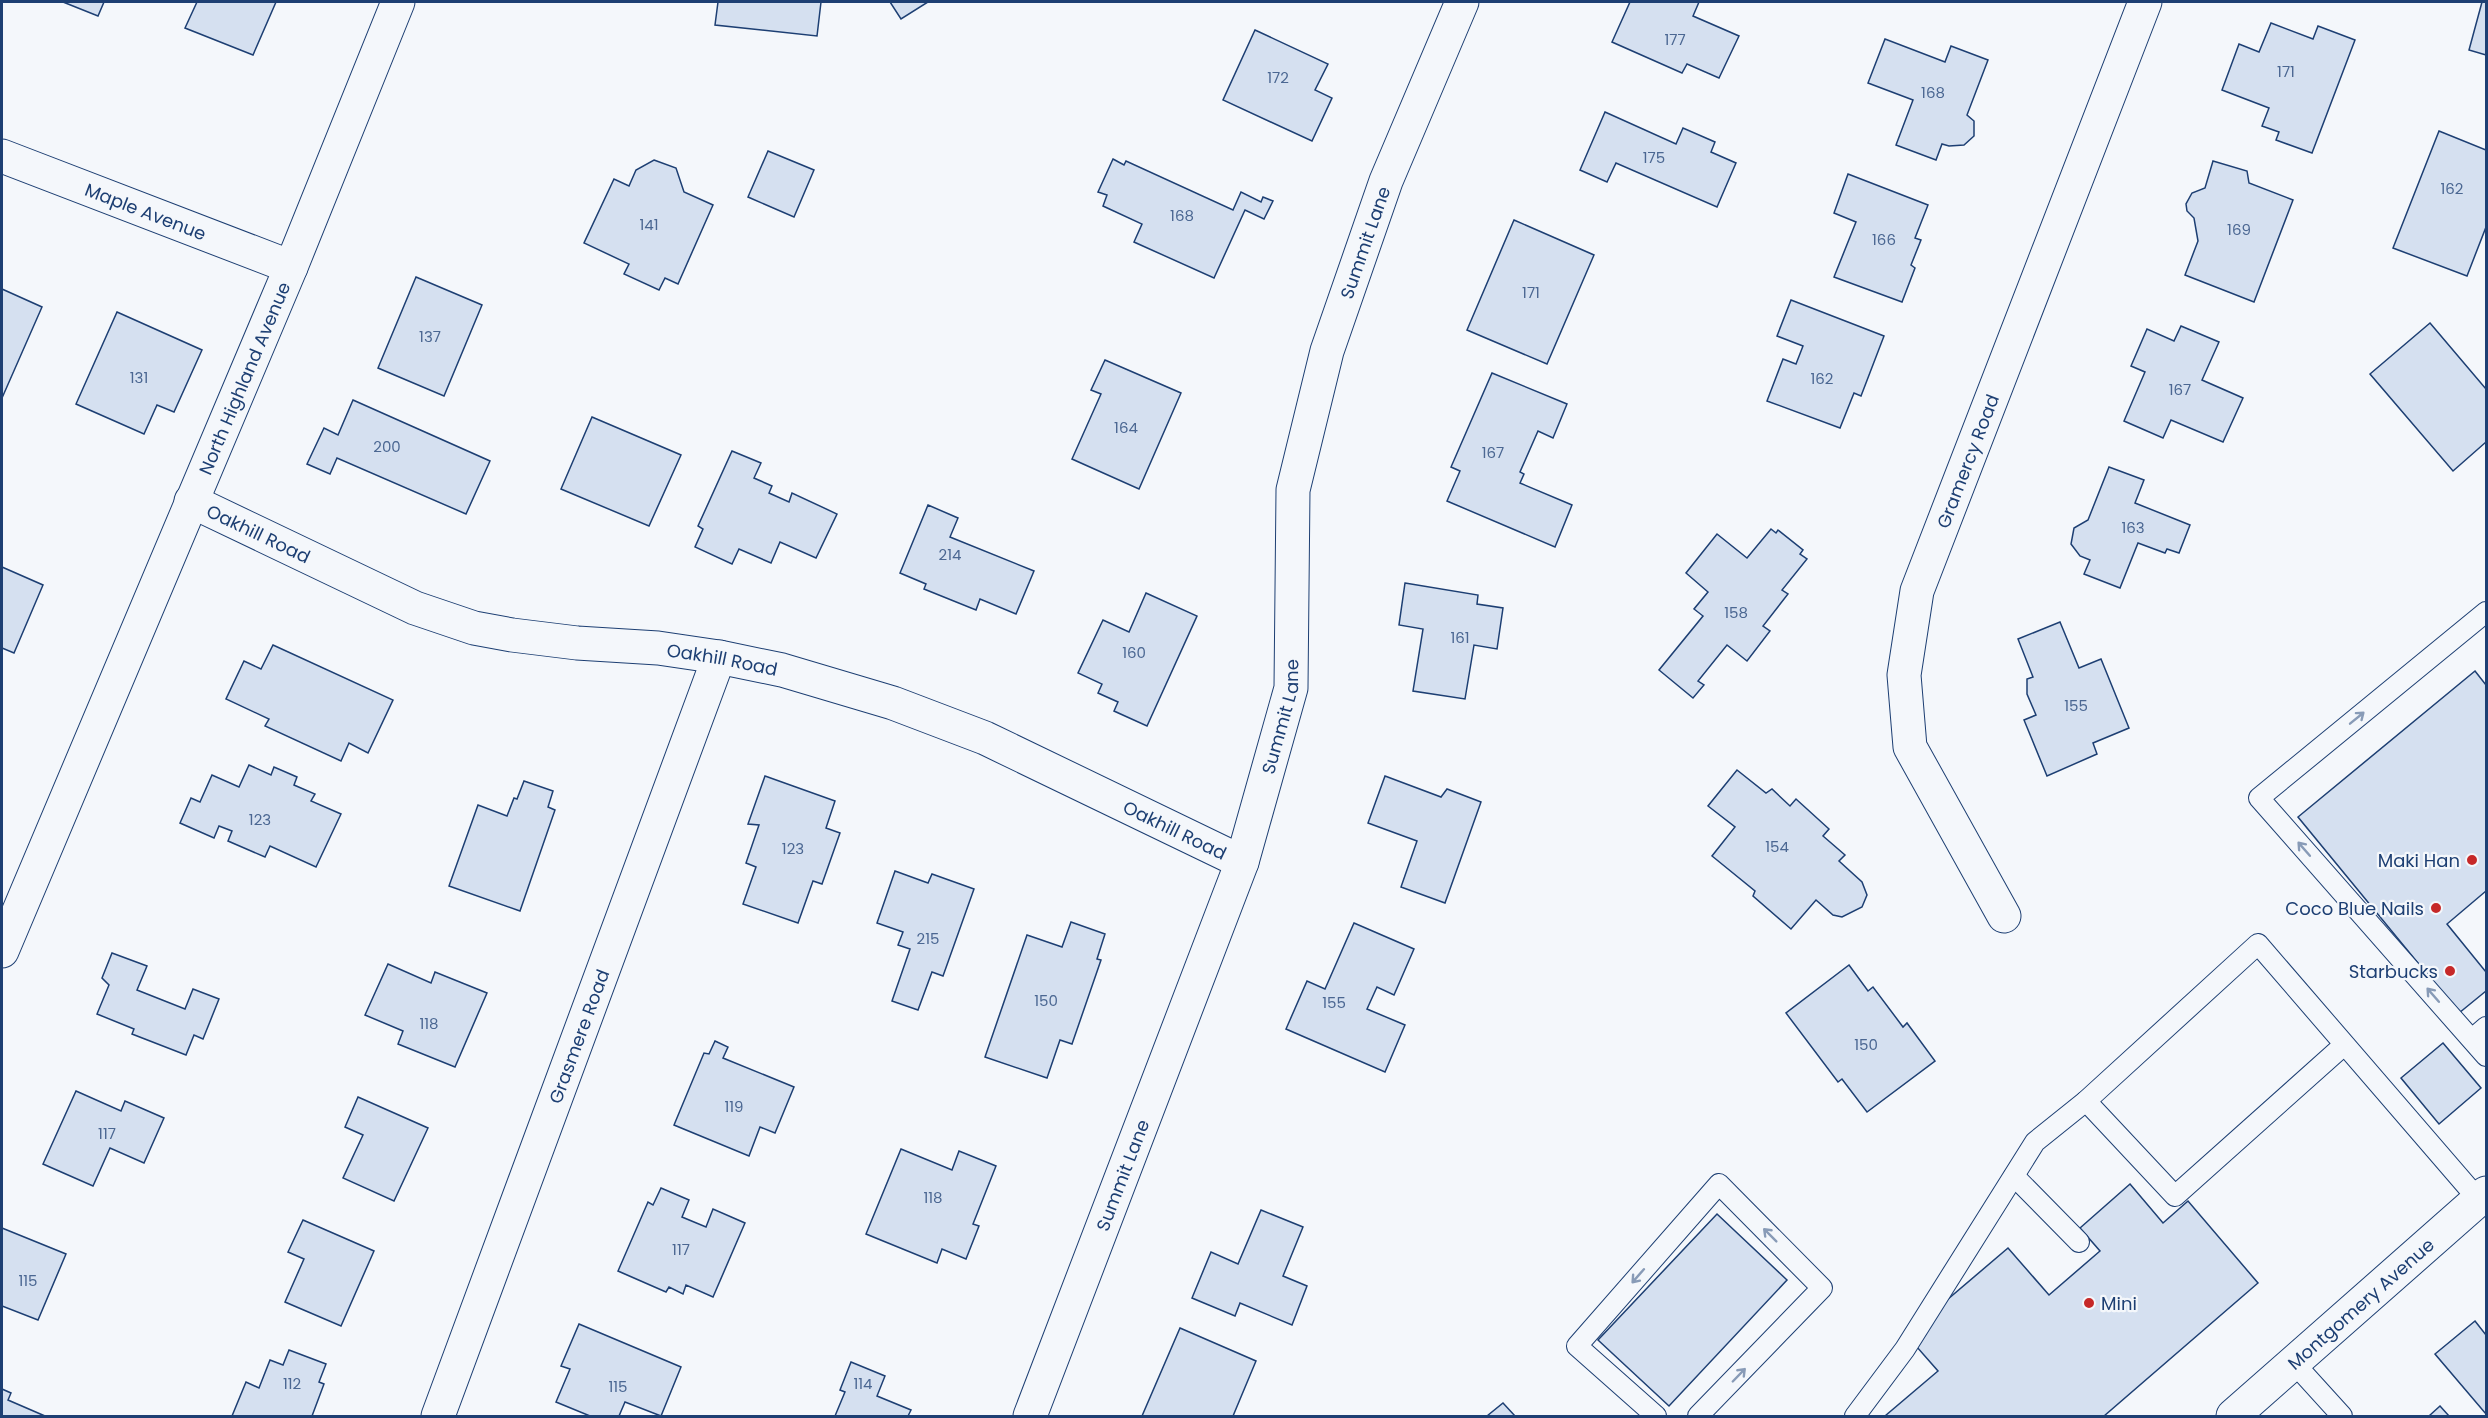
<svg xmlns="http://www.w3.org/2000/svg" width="2488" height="1418" font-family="Poppins,sans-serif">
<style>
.building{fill:#d5e0f0;stroke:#1d3f73;stroke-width:1.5}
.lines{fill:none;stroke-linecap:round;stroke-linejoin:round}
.lane-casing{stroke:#1d3f73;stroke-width:22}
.street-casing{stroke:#1d3f73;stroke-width:35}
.primary-casing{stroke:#1d3f73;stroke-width:35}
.lane{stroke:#f4f7fb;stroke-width:20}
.street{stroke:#f4f7fb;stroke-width:33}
.primary{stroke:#f4f7fb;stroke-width:33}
.oneway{stroke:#889bb7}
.poi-dot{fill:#c62828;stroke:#f4f7fb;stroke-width:2}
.labels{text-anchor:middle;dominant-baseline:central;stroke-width:4.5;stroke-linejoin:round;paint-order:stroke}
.number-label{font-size:15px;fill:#4b6792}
.street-label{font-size:18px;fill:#1d3f73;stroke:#f4f7fb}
.poi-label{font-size:18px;fill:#1d3f73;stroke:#f4f7fb;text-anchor:end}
</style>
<rect width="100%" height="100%" fill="#f4f7fb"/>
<!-- building -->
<g class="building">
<path d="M63 2H104L98 16Z"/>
<path d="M197 2H276L253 55 185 28Z"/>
<path d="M718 2H821L817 36 715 25Z"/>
<path d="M890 2H928L901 19Z"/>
<path d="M1630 2H1699L1693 16 1739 36 1719 78 1687 64 1682 73 1612 42Z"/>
<path d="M2482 2H2486V55L2469 50Z"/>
<path d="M2271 23 2313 39 2318 26 2355 40 2312 153 2276 140 2279 132 2262 126 2269 108 2222 90 2239 44 2259 52Z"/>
<path d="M1255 30 1328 64 1315 90 1332 98 1312 141 1223 100Z"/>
<path d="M1885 39 1945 62 1951 46 1988 60 1967 115 1974 121V136L1964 145 1949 146 1942 144 1936 160 1896 145 1913 100 1868 83Z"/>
<path d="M1605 112 1676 144 1683 128 1715 142 1711 152 1736 163 1717 207 1616 163 1607 182 1580 170Z"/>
<path d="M2439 131 2486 150V227L2467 276 2393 248Z"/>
<path d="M768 151 814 170 794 217 748 197Z"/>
<path d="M1113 159 1124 165 1126 161 1233 210 1241 192 1261 202 1263 197 1273 201 1264 219 1245 210 1214 278 1134 242 1142 224 1103 206 1107 195 1098 192Z"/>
<path d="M654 160 676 168 684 192 713 205 678 284 665 278 659 290 624 274 629 264 584 243 614 179 629 186 636 170Z"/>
<path d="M2213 161 2247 171 2249 183 2293 200 2254 302 2185 275 2198 241 2194 218 2187 211 2186 204 2192 193 2205 188Z"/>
<path d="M1848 174 1928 205 1915 238 1921 240 1911 265 1915 268 1902 302 1834 277 1856 222 1834 213Z"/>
<path d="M1514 220 1594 255 1547 364 1467 330Z"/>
<path d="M416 277 482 305 444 396 378 368Z"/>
<path d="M2 289 42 307 2 398Z"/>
<path d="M1791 300 1884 336 1861 396 1854 393 1840 428 1767 401 1783 359 1796 364 1803 346 1777 336Z"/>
<path d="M117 312 202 350 174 412 157 405 144 434 76 404Z"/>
<path d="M2430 323 2486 389V442L2453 471 2370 374Z"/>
<path d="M2181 326 2219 342 2202 380 2243 398 2223 442 2171 420 2163 438 2124 421 2145 372 2131 366 2147 329 2174 341Z"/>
<path d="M1105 360 1181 393 1139 489 1072 459 1101 394 1091 390Z"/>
<path d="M1492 373 1567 404 1553 438 1538 431 1520 472 1524 474 1520 483 1572 505 1555 547 1447 501 1460 471 1451 467Z"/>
<path d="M353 400 490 461 466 514 337 458 330 474 307 464 324 428 338 435Z"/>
<path d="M592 417 681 455 649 526 561 489Z"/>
<path d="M732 451 761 463 754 478 772 486 769 493 789 502 792 493 837 514 816 558 780 542 771 563 739 549 732 564 695 547 703 529 698 526Z"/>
<path d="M2109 467 2144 480 2135 503 2190 525 2179 553 2167 549 2165 553 2138 543 2120 588 2084 574 2090 560 2080 556 2071 544 2074 528 2088 520Z"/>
<path d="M928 505 958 518 950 537 1034 571 1016 614 980 599 976 610 924 589 926 584 900 573Z"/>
<path d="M1771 529 1776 533 1778 530 1803 550 1800 554 1807 559 1782 590 1788 594 1763 626 1770 631 1747 661 1727 645 1698 681 1704 685 1693 698 1659 670 1703 616 1694 609 1708 592 1686 573 1717 534 1747 558Z"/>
<path d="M2 567 43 585 14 653 2 648Z"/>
<path d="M1405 583 1478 595 1477 604 1503 608 1497 649 1474 645 1465 699 1413 691 1423 629 1399 625Z"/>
<path d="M1146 593 1197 616 1147 726 1114 711 1118 702 1098 693 1102 684 1078 673 1103 620 1129 632Z"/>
<path d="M2060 622 2079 668 2101 659 2129 728 2093 743 2097 754 2047 776 2024 720 2036 715 2027 694V679L2033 677 2018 639Z"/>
<path d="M273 645 393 700 368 753 349 743 341 761 265 726 269 719 226 699 244 661 261 669Z"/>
<path d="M2475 671 2486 685V891L2447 924 2486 972V991L2459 1013 2298 817Z"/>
<path d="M249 765 271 775 274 767 297 777 294 785 315 794 311 801 341 814 316 867 270 846 265 857 228 841 232 831 219 826 214 838 180 823 191 798 200 802 212 775 239 787Z"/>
<path d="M1737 770 1766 793 1772 789 1790 806 1796 799 1829 829 1823 836 1845 855 1839 861 1862 882 1867 895 1862 907 1842 917 1833 915 1816 900 1791 929 1753 896 1755 891 1712 856 1735 827 1708 806Z"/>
<path d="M765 776 835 801 826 828 840 833 822 884 813 881 798 923 743 904 756 867 746 863 759 825 748 824Z"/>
<path d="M1385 776 1441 797 1447 789 1481 802 1445 903 1401 887 1417 841 1368 823Z"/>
<path d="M524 781 553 791 548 807 555 810 520 911 449 886 478 805 507 816 514 798 517 799Z"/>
<path d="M895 871 928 883 932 874 974 889 943 976 932 972 918 1010 892 1001 910 949 898 945 903 932 877 923Z"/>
<path d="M1071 922 1105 934 1097 959 1101 960 1072 1044 1060 1040 1047 1078 985 1057 1027 935 1062 947Z"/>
<path d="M1354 923 1414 949 1394 995 1377 987 1367 1009 1405 1025 1385 1072 1286 1029 1307 981 1325 989Z"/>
<path d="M112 953 147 966 137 990 185 1009 193 989 219 999 203 1039 194 1035 186 1055 132 1034 134 1029 97 1014 109 985 102 978Z"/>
<path d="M388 964 431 983 435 972 487 993 455 1067 398 1044 403 1031 365 1015Z"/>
<path d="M1849 965 1868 991 1873 987 1903 1027 1907 1023 1935 1061 1867 1112 1842 1079 1838 1082 1786 1013Z"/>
<path d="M715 1041 728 1047 723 1058 794 1087 775 1133 760 1127 749 1156 674 1125 704 1053 709 1054Z"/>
<path d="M2443 1043 2481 1088 2439 1124 2401 1078Z"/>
<path d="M76 1091 121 1111 125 1101 164 1118 144 1163 110 1148 93 1186 43 1164Z"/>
<path d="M358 1097 428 1128 394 1201 343 1178 363 1135 345 1127Z"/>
<path d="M901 1149 952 1170 959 1151 996 1166 973 1224 979 1226 966 1259 942 1249 937 1263 866 1234Z"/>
<path d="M2130 1184 2163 1223 2188 1201 2258 1283 2104 1416H1885L1938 1371 1916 1346 1934 1311 2008 1248 2049 1295 2100 1251 2080 1228Z"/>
<path d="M661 1188 689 1200 682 1217 706 1227 713 1209 745 1223 713 1297 686 1285 683 1294 669 1287 666 1292 618 1271 648 1202 653 1205Z"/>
<path d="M1261 1210 1303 1227 1283 1276 1307 1286 1292 1325 1240 1303 1235 1316 1192 1298 1211 1252 1238 1264Z"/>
<path d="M1717 1214 1787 1280 1669 1406 1598 1340Z"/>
<path d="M303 1220 374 1251 341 1326 285 1302 304 1259 288 1252Z"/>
<path d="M2 1228 66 1254 38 1320 2 1306Z"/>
<path d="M2475 1321 2486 1335V1414L2435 1354Z"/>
<path d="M579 1324 681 1367 661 1416 625 1402 619 1416H590L556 1402 570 1369 561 1366Z"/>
<path d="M1180 1328 1256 1361 1233 1416H1142Z"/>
<path d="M289 1350 326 1364 319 1382 324 1384 312 1416H232L246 1382 259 1388 270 1360 283 1365Z"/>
<path d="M851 1362 885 1376 877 1396 911 1410 908 1416H835L845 1392 840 1390Z"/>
<path d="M2 1389 11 1393 8 1400 45 1416H2Z"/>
<path d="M1503 1403 1515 1416H1487Z"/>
<path d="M2440 1406 2449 1416H2429Z"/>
</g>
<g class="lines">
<defs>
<g id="lane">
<path d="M2486 612 2259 798 2486 1056"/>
<path d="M2472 1039 2486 1027"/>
<path d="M2086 1101 2175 1196 2344 1045"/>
<path d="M2014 1176 2079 1242"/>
<path d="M2293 1362 2342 1416"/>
<path d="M1656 1416 1577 1346 1719 1184 1822 1288 1698 1416"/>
<path d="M1855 1416 1905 1349 2035 1142 2086 1101 2258 944 2484 1206"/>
</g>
<g id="street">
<path id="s1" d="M2 156 291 267"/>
<path id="s2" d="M191 501 415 608 474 628 512 635 577 643 658 648 719 657 782 670 893 703 985 738 1242 862"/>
<path id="s3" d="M2004 916 1910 747 1904 675 1917 591 2145 2"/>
<path id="s4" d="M2 951 291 267 398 2"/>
<path id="s5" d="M438 1416 719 657"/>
<path id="s6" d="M1030 1416 1242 862 1291 688 1293 490 1327 351 1386 181 1462 2"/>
</g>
<g id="primary">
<path id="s7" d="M2233 1416 2486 1193"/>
</g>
</defs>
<!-- lane casing -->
<use href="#lane" class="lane-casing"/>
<!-- street casing -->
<use href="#street" class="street-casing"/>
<!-- primary casing -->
<use href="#primary" class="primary-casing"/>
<!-- lane -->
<use href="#lane" class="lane"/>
<!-- street -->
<use href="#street" class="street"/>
<!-- primary -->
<use href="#primary" class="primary"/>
</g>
<!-- one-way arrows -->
<defs><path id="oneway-shaft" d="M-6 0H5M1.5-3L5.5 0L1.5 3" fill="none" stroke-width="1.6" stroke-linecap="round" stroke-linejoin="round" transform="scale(1.5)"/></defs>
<g class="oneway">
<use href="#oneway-shaft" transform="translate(2357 718) rotate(-39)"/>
<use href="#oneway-shaft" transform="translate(2304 849) rotate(-131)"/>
<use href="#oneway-shaft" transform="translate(2433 995) rotate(-131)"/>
<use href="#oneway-shaft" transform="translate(1770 1235) rotate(-135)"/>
<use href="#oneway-shaft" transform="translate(1638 1276) rotate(131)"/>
<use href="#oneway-shaft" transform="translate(1739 1375) rotate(-46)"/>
</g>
<!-- markers -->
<g class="poi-dot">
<circle cx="2472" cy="860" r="6"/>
<circle cx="2436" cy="908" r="6"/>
<circle cx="2450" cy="971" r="6"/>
<circle cx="2089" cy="1303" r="6"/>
</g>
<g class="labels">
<!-- number labels -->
<g class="number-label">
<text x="1675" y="39">177</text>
<text x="2286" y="71">171</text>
<text x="1278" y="77">172</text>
<text x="1933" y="92">168</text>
<text x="1654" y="157">175</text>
<text x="2452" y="188">162</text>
<text x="1182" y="215">168</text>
<text x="649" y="224">141</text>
<text x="2239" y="229">169</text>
<text x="1884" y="239">166</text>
<text x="1531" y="292">171</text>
<text x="430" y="336">137</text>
<text x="139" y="377">131</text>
<text x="1822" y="378">162</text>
<text x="2180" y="389">167</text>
<text x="1126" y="427">164</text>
<text x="387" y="446">200</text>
<text x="1493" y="452">167</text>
<text x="2133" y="527">163</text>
<text x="950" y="554">214</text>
<text x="1736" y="612">158</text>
<text x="1460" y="637">161</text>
<text x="1134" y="652">160</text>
<text x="2076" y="705">155</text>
<text x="260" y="819">123</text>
<text x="1777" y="846">154</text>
<text x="793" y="848">123</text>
<text x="928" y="938">215</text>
<text x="1046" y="1000">150</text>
<text x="1334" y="1002">155</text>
<text x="429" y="1023">118</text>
<text x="1866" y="1044">150</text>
<text x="734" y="1106">119</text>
<text x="107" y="1133">117</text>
<text x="933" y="1197">118</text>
<text x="681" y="1249">117</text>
<text x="28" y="1280">115</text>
<text x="292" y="1383">112</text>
<text x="863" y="1383">114</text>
<text x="618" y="1386">115</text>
</g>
<!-- street labels -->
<g class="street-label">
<text stroke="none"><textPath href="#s1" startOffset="154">Maple Avenue</textPath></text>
<text stroke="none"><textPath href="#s6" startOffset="1230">Summit Lane</textPath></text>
<text stroke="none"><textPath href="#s4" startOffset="622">North Highland Avenue</textPath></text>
<text stroke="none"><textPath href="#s3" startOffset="490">Gramercy Road</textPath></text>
<text stroke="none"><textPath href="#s2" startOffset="75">Oakhill Road</textPath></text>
<text stroke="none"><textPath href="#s2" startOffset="561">Oakhill Road</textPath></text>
<text stroke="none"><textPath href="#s6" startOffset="744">Summit Lane</textPath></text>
<text stroke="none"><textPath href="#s2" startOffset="1047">Oakhill Road</textPath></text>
<text stroke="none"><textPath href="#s5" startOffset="405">Grasmere Road</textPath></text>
<text stroke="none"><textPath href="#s6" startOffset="258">Summit Lane</textPath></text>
<text stroke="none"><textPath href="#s7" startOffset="170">Montgomery Avenue</textPath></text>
</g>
<!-- poi labels -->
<g class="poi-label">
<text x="2460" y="860">Maki Han</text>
<text x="2424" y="908">Coco Blue Nails</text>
<text x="2438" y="971">Starbucks</text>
<text x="2101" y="1303" text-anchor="start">Mini</text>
</g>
</g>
<!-- border -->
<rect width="2488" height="1418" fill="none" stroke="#1d3f73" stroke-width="6"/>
</svg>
